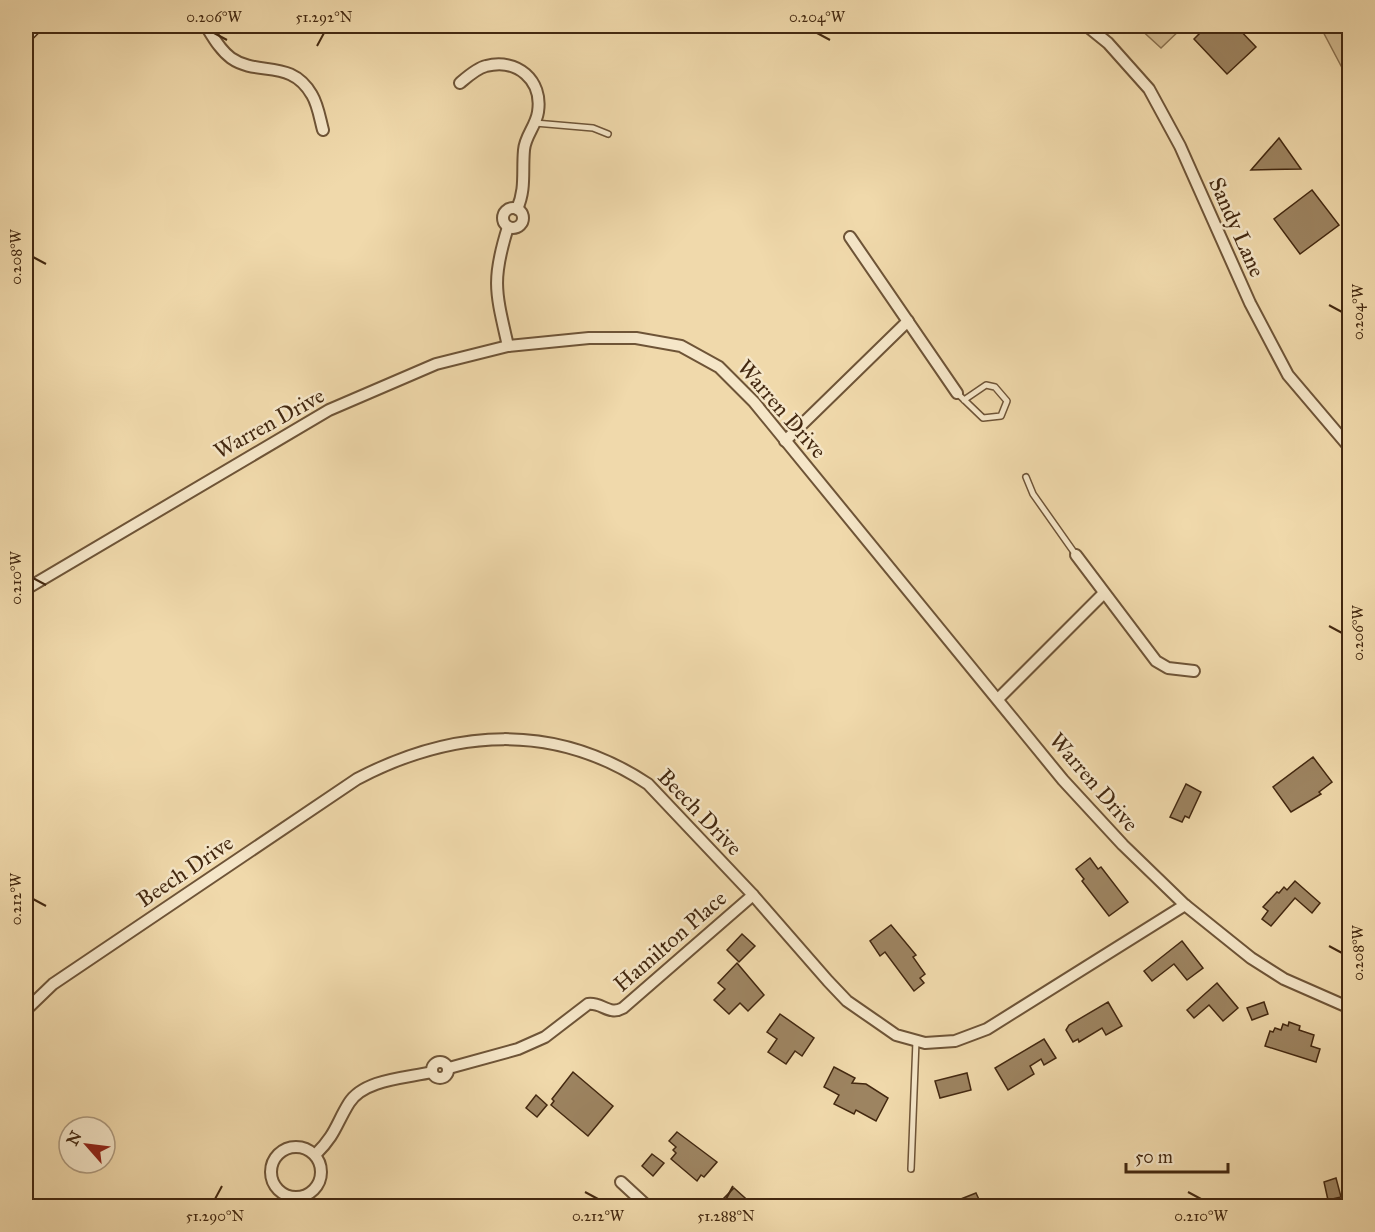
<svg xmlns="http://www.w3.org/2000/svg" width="1375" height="1232" font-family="'IM FELL Great Primer',serif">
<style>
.green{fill:#d3bb91;stroke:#8b7250;stroke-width:1.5}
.building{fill:#9d8461;stroke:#432810;stroke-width:1.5}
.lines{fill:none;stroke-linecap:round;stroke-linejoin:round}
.lane-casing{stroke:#6e5437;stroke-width:8}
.street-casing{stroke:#6e5437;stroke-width:14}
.secondary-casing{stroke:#432810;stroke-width:18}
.lane{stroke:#f5e6c8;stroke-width:5}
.street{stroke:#f5e6c8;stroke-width:10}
.secondary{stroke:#f5e6c8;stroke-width:15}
.ticks{fill:none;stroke:#432810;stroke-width:2}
.labels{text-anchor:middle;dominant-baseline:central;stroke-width:5;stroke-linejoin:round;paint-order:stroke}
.street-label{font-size:22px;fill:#432810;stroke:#f5e6c8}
.neatline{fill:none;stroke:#432810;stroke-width:2}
.ticks-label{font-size:15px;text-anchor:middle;fill:#432810}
</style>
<rect width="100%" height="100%" fill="#f0d9ab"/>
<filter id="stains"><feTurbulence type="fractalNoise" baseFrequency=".00333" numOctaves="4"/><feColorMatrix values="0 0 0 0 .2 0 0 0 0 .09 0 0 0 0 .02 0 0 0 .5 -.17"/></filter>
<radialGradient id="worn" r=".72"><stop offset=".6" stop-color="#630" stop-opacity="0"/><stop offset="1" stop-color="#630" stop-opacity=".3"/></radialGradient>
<!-- green -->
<g class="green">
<path d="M1137 26H1184L1161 48Z"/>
<path d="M1320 26H1349V81Z"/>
</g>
<!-- building -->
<g class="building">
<path d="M1207 26H1236L1256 47 1227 74 1194 39Z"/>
<path d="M1279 138 1301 169 1251 170Z"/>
<path d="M1312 190 1339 225 1300 254 1274 219Z"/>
<path d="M1313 757 1332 782 1319 792 1321 794 1291 812 1273 787Z"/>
<path d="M1186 784 1201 792 1189 818 1185 816 1182 822 1170 817Z"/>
<path d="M1090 858 1098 869 1101 867 1128 902 1109 916 1082 881 1084 879 1076 869Z"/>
<path d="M1350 871V887L1342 881Z"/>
<path d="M1295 881 1320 903 1312 913 1295 898 1271 926 1262 919 1268 911 1263 907 1277 892 1279 893 1284 887 1287 890Z"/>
<path d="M891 925 916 955 913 957 925 974 920 978 924 983 914 991 885 952 880 956 870 941Z"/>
<path d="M742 934 755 946 739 962 727 950Z"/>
<path d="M1182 941 1203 968 1187 980 1174 964 1152 981 1144 971Z"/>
<path d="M737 963 764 995 748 1011 740 1003 729 1014 714 1000 725 989 718 983Z"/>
<path d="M1217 983 1238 1008 1223 1021 1209 1005 1194 1018 1187 1010Z"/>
<path d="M1108 1002 1122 1026 1106 1035 1102 1028 1079 1042 1078 1039 1073 1042 1066 1030 1069 1025Z"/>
<path d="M1264 1002 1268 1014 1252 1020 1247 1008Z"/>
<path d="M780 1014 814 1038 802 1056 795 1051 786 1064 768 1052 777 1039 767 1032Z"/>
<path d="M1289 1022 1300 1026 1299 1030 1314 1035 1311 1046 1320 1049 1316 1062 1265 1046 1270 1031 1273 1032 1275 1028 1281 1030 1283 1024 1288 1026Z"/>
<path d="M1044 1039 1056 1058 1044 1065 1041 1059 1030 1066 1034 1074 1008 1090 995 1068Z"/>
<path d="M834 1067 855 1078 852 1083 866 1084 888 1098 876 1121 856 1110 854 1114 834 1104 839 1095 824 1087Z"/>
<path d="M573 1072 613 1106 588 1136 551 1105 554 1101 552 1099Z"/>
<path d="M967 1073 971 1090 940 1098 935 1081Z"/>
<path d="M536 1095 547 1105 537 1117 526 1108Z"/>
<path d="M677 1132 717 1162 704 1177 701 1175 697 1181 671 1159 676 1153 673 1150 676 1147 669 1141Z"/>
<path d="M652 1154 664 1163 653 1176 642 1166Z"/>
<path d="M1336 1178 1341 1197 1328 1200 1324 1182Z"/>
<path d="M734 1188 754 1206H716Z"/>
<path d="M976 1193 982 1206H965L961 1199Z"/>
<path d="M879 1201 883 1206H871Z"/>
</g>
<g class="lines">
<defs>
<g id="lane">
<path d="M535 123 593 128 608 134"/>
<path d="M957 393 983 418 1001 416 1007 401 995 387 986 385 964 400"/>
<path d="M1026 477 1033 494 1076 555"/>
<path d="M911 1169 916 1041"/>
</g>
<g id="street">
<path d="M206 26C213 37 220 50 231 58 258 77 291 58 312 95 318 105 320 119 323 130"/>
<path d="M1087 26 1108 43 1149 89 1180 146 1250 303 1288 375 1350 448"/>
<path d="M460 83C467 77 477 68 486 66 517 58 543 80 538 112 536 126 525 136 524 150 522 172 526 189 517 209"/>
<circle cx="513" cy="218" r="10"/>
<path d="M850 237 957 393"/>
<path d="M508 346C496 293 491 281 508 227"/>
<path d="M785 441 908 321"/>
<path d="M1076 555 1156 661 1168 668 1194 671"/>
<path d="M26 589 329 410 436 364 508 346 589 338H636L681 346 719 367 754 402 1063 780 1123 845 1185 905 1251 958 1284 979 1350 1008"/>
<path d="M998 699 1103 594"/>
<path d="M26 1010 53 984 357 779C454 728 555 722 648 784L753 895 828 981 847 1001 873 1019 896 1035 925 1043 955 1041 987 1029 1185 905"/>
<circle cx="440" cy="1070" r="8"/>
<path d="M449 1068 518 1049 545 1037 588 1004C602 1002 609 1016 623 1008L753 895"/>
<circle cx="296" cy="1172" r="25"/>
<path d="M316 1154C336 1134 336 1124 349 1103 364 1079 407 1078 432 1072"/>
<path d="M621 1182 647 1206"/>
<path d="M695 1206 696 1205"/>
</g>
<path id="secondary" d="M26 34 34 26"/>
</defs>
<!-- lane casing -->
<use href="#lane" class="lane-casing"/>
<!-- street casing -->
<use href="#street" class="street-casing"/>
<!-- secondary casing -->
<use href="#secondary" class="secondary-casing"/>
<!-- lane -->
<use href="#lane" class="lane"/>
<!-- street -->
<use href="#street" class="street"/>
<!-- secondary -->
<use href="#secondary" class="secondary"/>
</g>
<!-- ticks -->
<path class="ticks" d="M214 33 227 40M817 33 830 40M317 46 324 33M33 257 46 264M1329 305 1342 312M33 578 46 585M1329 626 1342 633M33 899 46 906M1329 946 1342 953M585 1192 598 1199M1188 1192 1201 1199M215 1199 222 1186M726 1199 733 1186"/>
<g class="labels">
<!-- street labels -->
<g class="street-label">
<text transform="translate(1237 227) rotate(66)">Sandy Lane</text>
<text transform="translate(782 409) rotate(49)">Warren Drive</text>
<text transform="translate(269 423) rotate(-29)">Warren Drive</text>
<text transform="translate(1094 782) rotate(49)">Warren Drive</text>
<text transform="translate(700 812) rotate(46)">Beech Drive</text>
<text transform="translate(185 871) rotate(-34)">Beech Drive</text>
<text transform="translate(670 941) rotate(-41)">Hamilton Place</text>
</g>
</g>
<!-- margin -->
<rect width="1375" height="1232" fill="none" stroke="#f0d9ab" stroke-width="66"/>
<!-- north arrow -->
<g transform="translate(87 1145) rotate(298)"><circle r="28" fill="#f5e6c8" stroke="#ae9a7e" stroke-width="1.5"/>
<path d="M0-4.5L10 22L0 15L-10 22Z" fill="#8f2418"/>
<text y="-9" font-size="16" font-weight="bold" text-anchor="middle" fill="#432810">N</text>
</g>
<!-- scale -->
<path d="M1126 1163v9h102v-9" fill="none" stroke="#432810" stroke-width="3"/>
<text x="1135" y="1163" font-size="18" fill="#432810" stroke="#f5e6c8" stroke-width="4.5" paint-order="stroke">50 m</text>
<rect x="33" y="33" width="1309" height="1166" class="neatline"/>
<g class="ticks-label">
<text x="214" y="22">0.206°W</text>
<text x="324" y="22">51.292°N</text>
<text x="817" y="22">0.204°W</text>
<text transform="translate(16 257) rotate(-90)" y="5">0.208°W</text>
<text transform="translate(1358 312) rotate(-90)" y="5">0.204°W</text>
<text transform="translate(16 578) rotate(-90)" y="5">0.210°W</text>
<text transform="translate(1358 633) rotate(-90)" y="5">0.206°W</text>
<text transform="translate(16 899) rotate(-90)" y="5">0.212°W</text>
<text transform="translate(1358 953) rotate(-90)" y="5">0.208°W</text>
<text x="215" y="1221">51.290°N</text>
<text x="598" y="1221">0.212°W</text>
<text x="726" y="1221">51.288°N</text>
<text x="1201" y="1221">0.210°W</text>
</g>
<rect width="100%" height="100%" filter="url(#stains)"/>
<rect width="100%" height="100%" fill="url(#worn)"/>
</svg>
